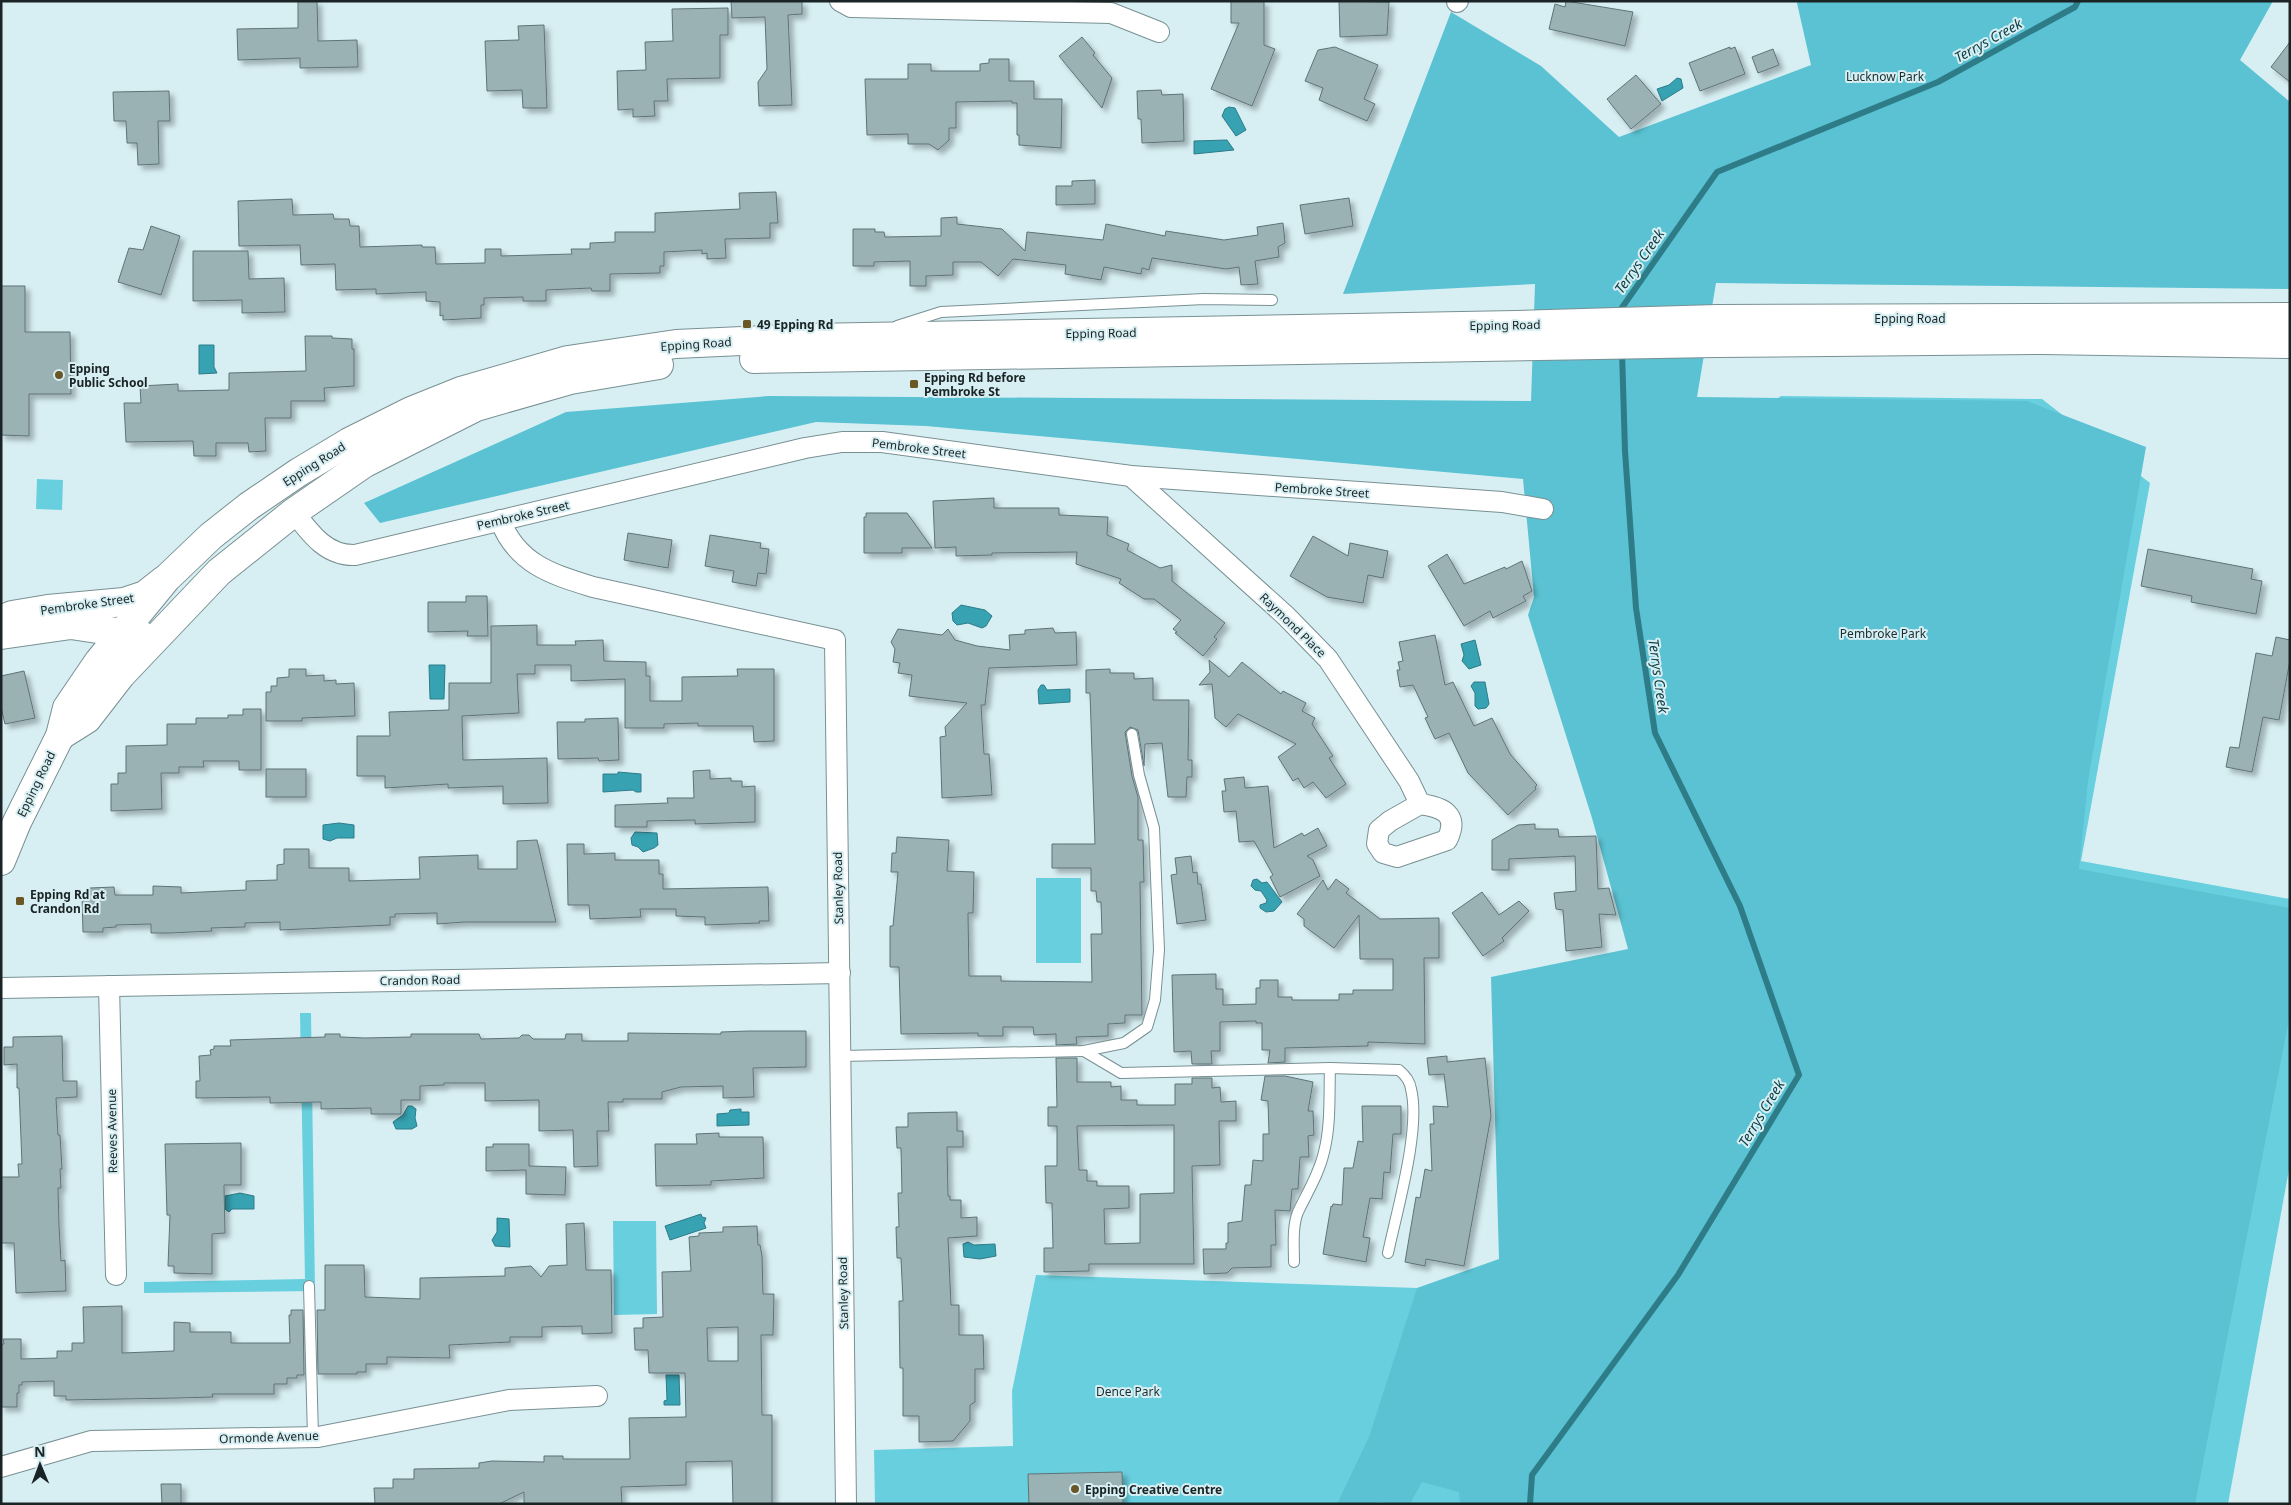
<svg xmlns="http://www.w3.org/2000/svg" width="2291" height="1505" font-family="'Noto Sans',sans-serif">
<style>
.green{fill:#68cfde}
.forest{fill:#5ac2d2}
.water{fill:#36a2b2;stroke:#2e7c88}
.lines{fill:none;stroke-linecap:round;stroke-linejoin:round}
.stream{stroke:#2e7c88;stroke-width:6}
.building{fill:#9bb2b5;stroke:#5e7377;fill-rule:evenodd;filter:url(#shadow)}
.lane-casing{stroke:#799093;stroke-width:12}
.street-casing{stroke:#799093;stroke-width:22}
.secondary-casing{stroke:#799093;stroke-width:30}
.primary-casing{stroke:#799093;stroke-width:30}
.lane{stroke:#fff;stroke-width:10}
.street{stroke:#fff;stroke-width:20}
.secondary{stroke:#fff;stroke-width:28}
.primary{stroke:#fff;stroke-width:28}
.poi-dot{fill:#6b5726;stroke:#d7eff3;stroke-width:2}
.labels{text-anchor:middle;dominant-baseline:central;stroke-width:4;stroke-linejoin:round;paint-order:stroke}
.park-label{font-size:12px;fill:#192d30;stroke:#d7eff3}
.street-label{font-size:12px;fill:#1a2325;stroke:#d7eff3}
.poi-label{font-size:12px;font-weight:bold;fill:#1a2325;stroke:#d7eff3;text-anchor:start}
.water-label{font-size:14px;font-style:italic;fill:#104047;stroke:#d7eff3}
</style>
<defs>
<filter id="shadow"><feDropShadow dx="4.5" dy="4.5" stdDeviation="2.5" flood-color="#0004"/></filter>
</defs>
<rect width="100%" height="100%" fill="#d7eff3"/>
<!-- green -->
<g class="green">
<path d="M1781 396 2042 399 2150 483 2081 861 2290 899V1164L2228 1504H875L874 1450 1013 1446 1012 1391 1036 1275 1417 1288 1710 1267 1630 492Z"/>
<path d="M37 479 63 480 62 510 36 509Z"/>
<rect x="1036" y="878" width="45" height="85"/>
<path d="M300 1013H311L315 1291 144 1293V1282L305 1279Z"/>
<path d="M613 1221H656L657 1314 614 1315Z"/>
</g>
<!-- forest -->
<path class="forest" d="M1798 1H2273L2240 60 2290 102V289L1716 283 1697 397 2027 401 2146 447 2088 781 2079 869 2290 908V1014L2195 1504H1460L1459 1492 1422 1482 1410 1504 1376 1502 1375 1504H1337L1369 1437 1417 1288 1499 1259 1491 977 1628 949 1592 818 1528 615 1534 597 1523 479 926 426 816 422 380 523 364 503 566 412 769 396 1531 401 1535 284 1343 294 1451 12 1541 66 1619 137 1811 65 1797 3Z"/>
<!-- water -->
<g class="water">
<path d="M1677 78 1681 79 1683 88 1662 101 1657 89 1669 85Z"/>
<path d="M1229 107 1235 108 1246 130 1236 136 1222 116 1225 109Z"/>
<path d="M1227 140 1234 150 1194 154V141Z"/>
<path d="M199 345H214V367L217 373 199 374Z"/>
<path d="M961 605 985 610 992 616 986 626 982 628 968 623 957 625 953 621 952 613Z"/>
<path d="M1475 640 1481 665 1469 669 1462 661 1464 655 1461 644Z"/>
<path d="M429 665H445L444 699H430Z"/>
<path d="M1474 682H1485L1489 704 1486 708 1478 709 1475 706V693L1471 686Z"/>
<path d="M1041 685H1044L1047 690 1070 689V702L1039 704 1038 690Z"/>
<path d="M618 772 641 774V792H636L633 790 603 792V774H618Z"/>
<path d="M339 823 354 825V838H337L330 841 323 839V825Z"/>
<path d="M635 832 657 833 658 845 654 848 643 852 638 847 632 845 631 838Z"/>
<path d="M1257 879 1262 883 1267 882 1282 902 1274 911 1266 912 1260 908V905L1266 903 1267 900 1261 891 1255 890 1251 886 1253 880Z"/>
<path d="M408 1106H412L416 1109 415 1118 417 1126 412 1129H396L393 1122 403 1115Z"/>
<path d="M741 1109V1112H749V1125L717 1126V1114L729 1113 730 1110Z"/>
<path d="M240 1193 254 1196V1209H232L229 1212 225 1209V1196Z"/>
<path d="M701 1214 702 1217 706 1218 704 1223 706 1228 670 1240 665 1226Z"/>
<path d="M497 1218 509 1219 510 1247 495 1246 492 1240 497 1232Z"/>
<path d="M968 1242 974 1245 995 1244 996 1256 980 1259 964 1257 963 1244Z"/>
<path d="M666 1375H679L680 1405H664V1401L667 1400Z"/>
</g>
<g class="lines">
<!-- stream -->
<g class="stream">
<path d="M1621 316V309L1717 172 1938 82 2075 7 2078 1"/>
<path d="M1530 1504 1532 1475 1678 1275 1799 1075 1740 906 1655 733 1636 608 1625 451 1622 351"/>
</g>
</g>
<!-- building -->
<g class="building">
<path d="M298 1H317L318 41 357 40 358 67 300 68V58L238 60 237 29 298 28Z"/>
<path d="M731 1H802V14L788 15 792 105 759 106 758 82 767 69 765 17 732 18Z"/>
<path d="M1231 1H1264V45L1275 49 1252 106 1211 89 1239 23H1231Z"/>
<path d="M1339 1 1389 2 1387 35 1340 37Z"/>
<path d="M1566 1 1633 12 1625 46 1549 29 1555 4 1565 7Z"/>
<path d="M728 8V35H720V78L667 79 668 101H654L655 116 633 117V109L618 110 617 71 646 70 645 42 673 41 672 9Z"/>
<path d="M544 25 547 108H523L522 90 487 91 485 41 519 40 518 26Z"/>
<path d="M1082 37 1095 53 1093 55 1112 78 1102 108 1059 56Z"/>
<path d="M2290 42V82L2271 67Z"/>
<path d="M1335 47 1378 65 1364 99 1375 104 1367 121 1319 100 1323 88 1305 81 1318 50Z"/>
<path d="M1730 47V49L1735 47 1745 74 1700 91 1689 63Z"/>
<path d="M1773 49 1779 65 1758 73 1752 57Z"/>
<path d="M989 59H1009V81H1034V99H1062L1061 148 1019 145V135H1017V103H1012V101L956 102V128H949V140L938 150 929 144H908V134L867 135 865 79H908V64H931V71H980V64L989 63Z"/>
<path d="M1636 75 1661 104 1631 129 1607 99Z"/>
<path d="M1161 90 1162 95 1183 94 1184 141 1142 143 1141 119H1138L1137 91Z"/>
<path d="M169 91 170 121H158L159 164 138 165 137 143H127L126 121H114L113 92Z"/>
<path d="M1095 180V204L1056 205V186H1072V181Z"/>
<path d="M776 192 778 223H770V238L725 239 726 258 707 259V253L702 254V250L664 252V266H660V273L610 274V291H592L591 288 546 290V301H523V297L484 298V305H481V318L443 320V315L440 316V302L426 301V292L376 294V289L336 290 335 264 301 265 300 245 239 246 238 201 292 199 293 215 333 214 334 219H349L350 226H359L360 247 422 245V247H435L436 264 485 263V249H501V256L572 254 571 249H590V243L615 242V232H655V213L740 209 739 193Z"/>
<path d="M1349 198 1353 226 1305 234 1300 205Z"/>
<path d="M957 217V224L1002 229 1025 251 1027 232 1103 240 1106 224 1165 236 1166 231 1224 240 1258 235 1257 227 1283 223 1285 243 1278 247 1279 257 1255 261 1258 284 1241 285 1239 267 1226 269 1152 258 1149 270 1142 268 1141 274 1104 267 1101 280 1065 274 1066 265 1013 259 998 276 981 262H953V275L926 276V286H910V261L874 262V266H853V229H875V232H884L885 237 941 236V218Z"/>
<path d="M151 226 180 236 161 295 118 282 129 248 143 250Z"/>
<path d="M193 251H248L249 279 284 278 285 312 242 313V300L193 301Z"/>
<path d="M1 286H25V332H70L71 394H29V436L1 435Z"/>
<path d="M305 336H332V338L352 339V349H354V386L324 388 325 401H291V418H265L266 451 249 452 248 443H216V456H194L193 441 126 442 124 403H141L140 386 178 384V391L229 390V373L306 371Z"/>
<path d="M994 498V508H1059V515L1108 517 1107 535 1129 544 1127 550 1160 568 1172 565V581L1225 623 1214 637 1217 639 1203 656 1175 633 1177 632 1173 629 1181 620 1154 599H1144L1119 583 1121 579 1076 564 1077 552 992 553V555L956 556V547L935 548 933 501Z"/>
<path d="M866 513H907L932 548H902V553H864V517H866Z"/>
<path d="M628 533 672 540 668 568 624 560Z"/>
<path d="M710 535 761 543 760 548 769 549 766 574 758 573 756 586 732 582 734 571 705 566Z"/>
<path d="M1313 536 1348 556 1350 543 1388 551 1383 578 1368 575 1363 603 1327 597 1290 576Z"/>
<path d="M2148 549 2253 569 2251 579 2262 581 2256 614 2191 602 2192 596 2141 586Z"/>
<path d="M1447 554 1464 584 1505 567 1506 569 1522 561 1532 591 1523 596 1526 601 1493 618 1490 611 1464 626 1428 566Z"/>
<path d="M466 596H487L488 636H467L468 631 428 632V602H466Z"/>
<path d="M537 625V645H576L575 641 603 640 604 661 646 662V676H650V701H682V677L738 676 737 669H774V741L754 742 753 726H698V723L664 724V728H625V679L571 681V665H535V674H517L519 713 462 716 463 760 547 758 548 803 503 804V786L448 788V784L385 788V776H357V736H390L389 712 449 710V683H491V626Z"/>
<path d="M1053 628 1055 633 1076 632 1077 665 989 668 985 705H981L984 754H989L992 795 942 798 940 737 946 736 945 727 967 703 909 696 912 675 898 673 900 663 893 662 895 649 891 642 898 629 942 635 948 629 955 640 977 646 1010 650 1009 635 1025 634V630Z"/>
<path d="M1435 635 1445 685 1453 682 1474 726 1492 718 1510 754 1537 785 1535 787 1536 789 1508 815 1468 773 1449 733 1435 739 1425 718 1428 717 1413 685 1400 687 1397 670H1400L1398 662 1403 661 1399 642Z"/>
<path d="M2276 637 2290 640V660L2279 720 2263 717 2252 772 2226 767 2230 747 2239 748 2256 653 2272 656Z"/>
<path d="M1209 660 1229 677 1242 662 1281 694 1283 691 1306 703 1302 711 1315 718 1312 724 1333 756 1329 758 1346 784 1326 798 1313 782 1304 788 1298 778 1293 781 1278 757 1296 744 1238 714 1226 727 1215 718 1212 684 1199 685 1210 672Z"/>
<path d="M289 669H306V676L324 675V681L336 680V684L354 683 355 716 302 718V721H266V692H271V686H277V678L289 677Z"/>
<path d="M1110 669V673H1134V679L1153 678V700H1189L1188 760H1192V777H1187L1186 797H1168L1162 743 1145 744 1144 766 1138 730 1130 727 1125 732 1132 776 1138 797V840H1143L1144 882H1140L1142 1015H1125V1023L1108 1024V1036L1076 1037 1077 1044 1056 1045V1034L1034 1035 1033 1027H1003V1036H978V1033L901 1034 899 967H890V926H893L898 872H891L892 853H896L897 837 949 840 947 871 974 872 973 913H968L969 976H1001V981L1092 982 1091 934H1102L1101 902H1097L1096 891H1091V868H1052V844H1095L1090 693H1086V670Z"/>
<path d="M24 671 35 718 5 724 1 707V676Z"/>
<path d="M243 709H261V770H239V761H203L204 767H179V773H161L162 809 111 811V784H118V773H126V746L167 745V724H196V718H228V715H243Z"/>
<path d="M618 718 619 760 599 761 598 758 558 759 557 722H585V719Z"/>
<rect x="266" y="769" width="40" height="28"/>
<path d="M710 770V779L731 778V781H742V787L755 786V822L695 824V820L647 821V827H615V805L668 803 667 798H694L693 771Z"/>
<path d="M1244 777 1245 788 1268 786 1274 848 1302 833 1304 836 1318 828 1327 846 1307 856 1313 860 1320 876 1280 897 1270 877 1273 875 1254 841 1239 842 1236 811 1224 812 1222 791H1226L1224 779Z"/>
<path d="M1535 824V829H1558L1559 837 1596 836 1598 889 1609 888 1616 915 1599 914 1602 947 1566 951 1563 910 1556 909 1554 893 1576 891 1575 856 1509 859V870H1492V840L1518 825Z"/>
<path d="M537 840 556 922H464L437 924V913L395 914V917H390V925L280 930V922L245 923V927L211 928 212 931 170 933H151V924L116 925V927L103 928V932H83L82 896 90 895V888L114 887 115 895H153V886L181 887V893L246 890V881L277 880V865L284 864V849H309V868H349V881L420 879 419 857 478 855V869H517V841Z"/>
<path d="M567 844H584V854L615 853V860H659V874H663V889L768 887 769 921H759L760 923 705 925V917L676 916V909H640L641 917 590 919 589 905H568Z"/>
<path d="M1191 856 1193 873 1197 872 1198 884H1201L1206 920 1177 924 1171 875 1177 874 1175 858Z"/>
<path d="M1336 879 1349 889 1346 893 1380 919 1439 918V958H1424L1425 1044 1368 1042V1046L1285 1048V1062L1268 1063 1270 1050H1262V1023H1256V1021L1220 1022V1051H1211L1212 1064H1192L1191 1051 1174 1052 1172 975 1216 974V989H1223V1005L1256 1004V988H1260V980H1278V997H1292V1000H1339V994H1353V990H1393V959H1360L1359 915 1334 948 1304 926V919L1297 914 1323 880 1328 890Z"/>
<path d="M1482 892 1499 915 1519 901 1529 911 1502 938 1504 941 1483 956 1452 913Z"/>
<path d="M749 1031H806V1067L753 1068 754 1097 723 1098V1086L681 1087 662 1092V1099H623V1102H608L609 1131H597L598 1166 574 1167 573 1130 539 1131V1100L485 1101V1083H444V1085L420 1086V1100H401V1114H371V1108L321 1109V1102L270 1103V1097L196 1098V1081H200L199 1056 211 1055 210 1050 214 1049V1046H231L230 1040 325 1037V1034H340V1037L365 1038 411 1037V1034H479L481 1039 519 1038 522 1035H529L533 1039H565L566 1034H582V1041H628V1033L721 1034V1032Z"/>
<path d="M62 1036 63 1081H77V1097L56 1098 58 1135H60L62 1169H60L61 1188H58L59 1226 61 1261 65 1260 66 1291 16 1293 14 1243H1V1177H19L18 1164H22L19 1088H17V1064L4 1065V1047H13V1037Z"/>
<path d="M1447 1056V1062L1485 1058 1491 1116 1464 1266 1426 1259 1425 1266 1405 1262 1416 1197 1420 1198 1425 1169 1432 1171 1430 1124H1434L1433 1106 1448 1107 1444 1074 1429 1075 1427 1058Z"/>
<path d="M1056 1058H1077V1082H1111V1087L1121 1086V1100H1137V1105H1175V1084H1192V1078H1212V1088L1220 1087 1221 1102 1236 1101V1121H1219L1220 1165 1192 1166 1194 1264H1089V1271L1044 1272V1248H1053L1052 1203H1046L1045 1166H1057V1126H1048V1107H1057ZM1174 1125V1193L1140 1194V1243L1105 1244 1104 1209 1129 1208V1186H1097V1181H1087V1170H1079L1077 1126Z"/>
<path d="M1265 1076H1285L1313 1082 1308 1111H1313L1314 1135 1308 1136 1309 1157H1300L1298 1189H1292L1290 1211 1275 1210 1276 1245H1271V1267L1232 1268 1227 1273 1204 1274 1203 1249H1226V1243H1228V1223L1242 1221 1245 1185H1251L1253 1160 1263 1161V1134H1269L1268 1101 1261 1100Z"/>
<path d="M1362 1106H1401V1134H1393L1390 1173 1384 1172 1382 1199 1370 1198 1363 1237 1370 1238 1366 1262 1323 1254 1331 1206 1332 1207 1333 1204 1342 1205 1344 1168H1353L1358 1141 1363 1142Z"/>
<path d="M957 1112V1131H963V1147H947L948 1196H950V1200H961V1218L977 1217V1236L948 1238 951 1305H959V1335H983L984 1369H975V1402L970 1405V1421L953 1441 919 1442V1416H903V1368H900L899 1301H903L901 1258H897L896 1227H899L898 1193H902L901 1148H897L896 1127H908V1113Z"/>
<path d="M719 1133V1137H763L764 1178 711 1181V1185L656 1186 655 1144H697L696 1134Z"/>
<path d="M241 1143V1185H224L225 1233 212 1234V1274L174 1273V1266H168L170 1215H167L165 1144Z"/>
<path d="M493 1144H529V1166L566 1167 565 1195 526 1194V1170L486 1171V1147H493Z"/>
<path d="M584 1223 586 1270H611L612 1333 582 1334V1326L542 1327V1337H510V1342L449 1345 450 1358 387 1357V1364H366V1372H357V1374H318L317 1310H325V1265H364L365 1297 420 1299V1278L505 1276V1268L531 1266 541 1277 549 1266 567 1265 566 1224Z"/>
<path d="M757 1226 758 1245H760L762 1256 763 1294H774L773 1335H761L762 1415H772V1504H733L732 1461 686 1462V1485L621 1487 622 1504H524V1492L499 1504H375L374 1488H393V1479H414V1469L479 1468V1463L492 1461 544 1462V1456H563V1459H630L629 1418 686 1417 685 1373H649L648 1350H635L634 1328H643V1318L663 1317 662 1272 691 1271 689 1237 699 1236V1233L723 1232V1227ZM738 1327V1361H708L707 1328Z"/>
<path d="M122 1306V1353L174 1351V1322L190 1323V1332H231V1343H290L289 1315H291V1310H303L304 1375H297V1378H287V1384H274V1394H212L213 1397 177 1398 66 1400V1396H54V1381L22 1382V1385H19V1393H17V1407H1V1344H4L3 1339H21V1359L57 1358V1351H72V1343H84L83 1307Z"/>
<path d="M1122 1472 1123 1503 1029 1504 1028 1474Z"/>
<path d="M161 1484H181V1504H162Z"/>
</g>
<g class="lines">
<defs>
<g id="lane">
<path d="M897 326 941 312 1204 299 1272 300"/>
<path d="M1084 1051 1121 1073 1330 1068 1399 1070C1405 1075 1410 1081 1411 1089 1421 1129 1397 1210 1388 1253"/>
<path d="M841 1056 1084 1051 1124 1043 1134 1036 1147 1027 1155 1000 1159 950 1154 828 1139 775 1132 734"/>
<path d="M1294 1262C1294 1246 1292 1227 1298 1212 1307 1193 1319 1174 1324 1152 1331 1125 1329 1096 1330 1068"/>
<path d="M309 1286 313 1437"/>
</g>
<g id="street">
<path d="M840 1 851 7 1111 13 1159 32"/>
<path d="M1457 2 1458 1"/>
<path d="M1131 476 1286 616 1328 659 1409 781 1420 804"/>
<path d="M294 512C310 533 326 556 355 555L805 448 842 442H882L1131 476 1502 502 1543 509"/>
<path d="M500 520C517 564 551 574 593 587L835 640 846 1504"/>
<path d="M1420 804C1442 807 1460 814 1447 840L1397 857 1383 853 1377 844 1379 830 1390 821Z"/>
<path d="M109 986 116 1275"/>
<path d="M1 988 840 973"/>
<path d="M1 1467 91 1441 318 1437 509 1400 597 1396"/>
</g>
<g id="secondary">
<path d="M1 620 12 615 48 609 124 602 145 595 164 580"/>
<path d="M1 635 71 625 143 636"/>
</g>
<g id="primary">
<path d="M754 359 1716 343 2043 340 2290 344"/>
<path d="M60 736 87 719 121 675 219 572 294 512 365 463 476 407 570 380 659 365"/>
<path d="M1 861 17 822 60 736 67 708 99 661 167 578 211 536 249 506 299 472 349 442 411 411 461 391 568 360 676 344 809 338 1516 325 1717 319 2290 317"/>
</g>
</defs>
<!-- lane casing -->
<use href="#lane" class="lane-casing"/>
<!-- street casing -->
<use href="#street" class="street-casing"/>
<!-- secondary casing -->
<use href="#secondary" class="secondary-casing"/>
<!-- primary casing -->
<use href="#primary" class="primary-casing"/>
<!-- lane -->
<use href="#lane" class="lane"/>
<!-- street -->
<use href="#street" class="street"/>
<!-- secondary -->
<use href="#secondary" class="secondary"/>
<!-- primary -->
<use href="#primary" class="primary"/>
</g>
<!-- markers -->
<g class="poi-dot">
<rect x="742" y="319" width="10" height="10" rx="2.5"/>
<circle cx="59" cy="375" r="5"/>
<rect x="909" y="379" width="10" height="10" rx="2.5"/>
<rect x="15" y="896" width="10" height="10" rx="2.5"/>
<circle cx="1075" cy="1489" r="5"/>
</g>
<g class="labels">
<!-- park labels -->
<g class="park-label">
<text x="1885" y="76">Lucknow Park</text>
<text x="1883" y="633">Pembroke Park</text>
<text x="1128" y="1391">Dence Park</text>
</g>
<!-- street labels -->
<g class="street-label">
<text x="1910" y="318">Epping Road</text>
<text transform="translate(1505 325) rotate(-1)">Epping Road</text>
<text transform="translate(1101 333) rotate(-1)">Epping Road</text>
<text transform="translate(696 344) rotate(-4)">Epping Road</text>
<text transform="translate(919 448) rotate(7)">Pembroke Street</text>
<text transform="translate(314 464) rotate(-32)">Epping Road</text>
<text transform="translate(1322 490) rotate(4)">Pembroke Street</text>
<text transform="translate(523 515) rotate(-13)">Pembroke Street</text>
<text transform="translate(87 604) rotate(-8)">Pembroke Street</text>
<text transform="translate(1293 625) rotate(44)">Raymond Place</text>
<text transform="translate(36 784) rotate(-64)">Epping Road</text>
<text transform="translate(838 888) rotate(-91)">Stanley Road</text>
<text transform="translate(420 980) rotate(-1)">Crandon Road</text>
<text transform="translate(112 1131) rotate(-91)">Reeves Avenue</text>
<text transform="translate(843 1293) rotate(-91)">Stanley Road</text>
<text transform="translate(269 1437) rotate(-2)">Ormonde Avenue</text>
</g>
<!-- poi labels -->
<g class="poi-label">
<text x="757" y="324">49 Epping Rd</text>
<text x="69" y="368">Epping<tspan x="69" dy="14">Public School</tspan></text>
<text x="924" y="377">Epping Rd before<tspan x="924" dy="14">Pembroke St</tspan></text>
<text x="30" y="894">Epping Rd at<tspan x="30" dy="14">Crandon Rd</tspan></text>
<text x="1085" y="1489">Epping Creative Centre</text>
</g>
<!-- water labels -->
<g class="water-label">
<text transform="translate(1988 40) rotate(-29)">Terrys Creek</text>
<text transform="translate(1639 261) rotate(-55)">Terrys Creek</text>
<text transform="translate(1659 676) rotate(82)">Terrys Creek</text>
<text transform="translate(1761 1113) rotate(-59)">Terrys Creek</text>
</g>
</g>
<!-- border -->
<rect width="2291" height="1505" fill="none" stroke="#1a2325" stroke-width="5"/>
<!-- north arrow -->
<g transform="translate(40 1465) rotate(359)" stroke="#d7eff3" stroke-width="4" paint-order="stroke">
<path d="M0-4L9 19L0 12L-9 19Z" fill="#1a2325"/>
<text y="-8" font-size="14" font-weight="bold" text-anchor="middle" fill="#1a2325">N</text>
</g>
</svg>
